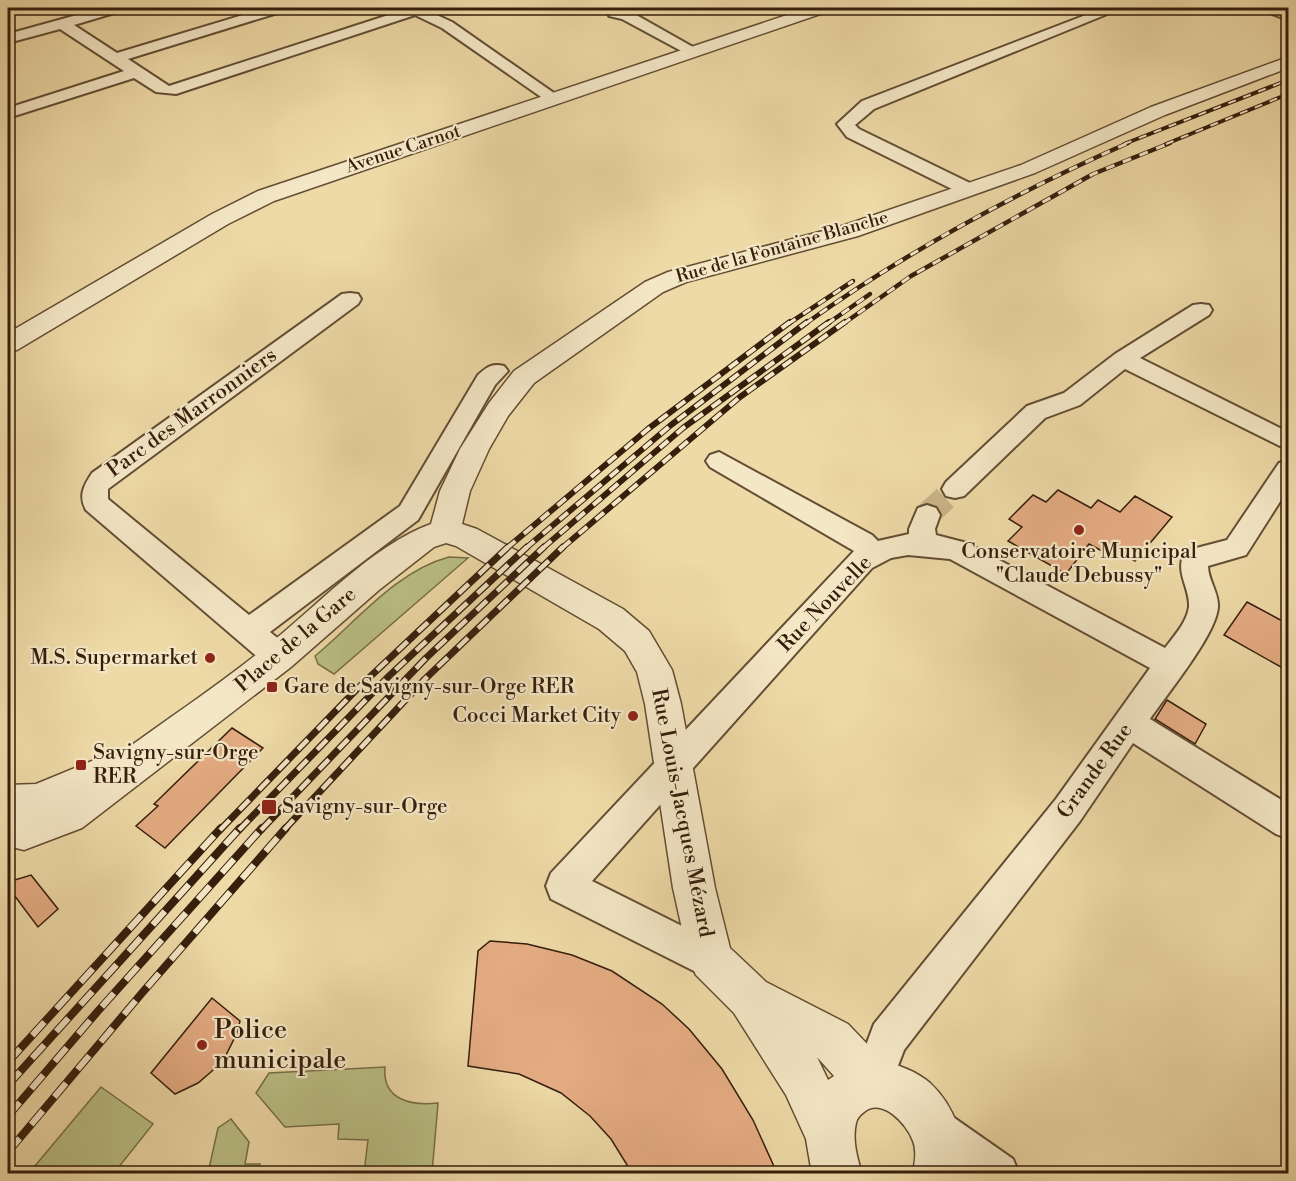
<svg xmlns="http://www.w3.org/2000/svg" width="1296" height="1181" font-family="'Libre Bodoni',serif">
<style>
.green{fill:#babf85;stroke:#786e48;stroke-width:1.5}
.building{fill:#e5ac83;stroke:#351e0c;stroke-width:1.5}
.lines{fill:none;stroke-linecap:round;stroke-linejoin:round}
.minor-tunnel{stroke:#c9b488;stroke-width:25;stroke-dasharray:25 12;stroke-linecap:butt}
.minor-casing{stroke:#634d33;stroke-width:4}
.tertiary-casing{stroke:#634d33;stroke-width:3}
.minor{fill:#f4e7c6;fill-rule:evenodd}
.tertiary{fill:#f4e7c6;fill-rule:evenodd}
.rail-far4-casing{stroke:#351e0c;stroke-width:4}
.rail-far3-casing{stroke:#351e0c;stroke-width:4.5}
.rail-far2-casing{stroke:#351e0c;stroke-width:6}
.rail-far1-casing{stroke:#351e0c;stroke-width:7}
.rail-casing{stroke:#351e0c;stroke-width:8}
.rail-far4{stroke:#f4e7c6;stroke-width:2;stroke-dasharray:8;stroke-linecap:butt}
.rail-far3{stroke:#f4e7c6;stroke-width:3;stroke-dasharray:9;stroke-linecap:butt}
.rail-far2{stroke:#f4e7c6;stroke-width:4;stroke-dasharray:11;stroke-linecap:butt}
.rail-far1{stroke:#f4e7c6;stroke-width:4.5;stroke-dasharray:14;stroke-linecap:butt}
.rail{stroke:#f4e7c6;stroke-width:6;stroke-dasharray:18;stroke-linecap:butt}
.poi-dot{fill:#8f2418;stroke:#f4e7c6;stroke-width:2}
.labels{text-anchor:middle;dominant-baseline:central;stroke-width:4.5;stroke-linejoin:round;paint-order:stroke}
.far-street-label{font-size:18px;fill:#351e0c;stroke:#f4e7c6}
.street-label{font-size:21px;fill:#351e0c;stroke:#f4e7c6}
.poi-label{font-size:21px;fill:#351e0c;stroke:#f4e7c6;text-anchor:start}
.near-poi-label{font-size:26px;fill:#351e0c;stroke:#f4e7c6;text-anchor:start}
</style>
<rect width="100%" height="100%" fill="#eedaa7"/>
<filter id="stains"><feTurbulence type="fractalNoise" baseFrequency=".00333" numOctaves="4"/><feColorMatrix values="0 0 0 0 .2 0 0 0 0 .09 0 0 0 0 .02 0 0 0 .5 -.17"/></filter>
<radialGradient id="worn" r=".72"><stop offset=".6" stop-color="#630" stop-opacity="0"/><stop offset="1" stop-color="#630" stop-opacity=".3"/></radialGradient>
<!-- green -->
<g class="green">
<path d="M449 557 468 558 334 674 318 664 315 656C356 622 396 571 449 557Z"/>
<path d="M385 1067C382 1100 411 1106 438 1103L432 1173H364L368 1140 338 1139 339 1124 285 1127 256 1093 269 1073Z"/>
<path d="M101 1087 153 1124 114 1173H29Z"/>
<path d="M231 1119 249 1142 245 1164H260L258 1173H208L218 1128Z"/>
</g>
<!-- building -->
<g class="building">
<path d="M1058 490 1091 508 1098 500 1120 512 1135 496 1172 517 1135 561 1122 554 1117 559 1089 544 1066 574 1008 541 1022 527 1009 519 1033 495 1046 502Z"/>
<path d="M1247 602 1288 624V671L1224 635Z"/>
<path d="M1167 700 1206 724 1195 744 1155 719Z"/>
<path d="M232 728 263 748 165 848 136 826 158 806 154 804Z"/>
<path d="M31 875 58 909 38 927 8 887V882Z"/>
<path d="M490 941 527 944 572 955 612 971 662 1004 689 1029 722 1069 753 1120 777 1173H632L611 1139 590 1116 561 1093 519 1074 468 1066 478 951Z"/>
<path d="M212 998 240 1021 237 1033 225 1057 212 1071 198 1083 175 1094 151 1073Z"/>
</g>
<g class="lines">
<!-- minor-tunnel -->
<path class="minor-tunnel" d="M927 515 955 489"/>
<defs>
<g id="minor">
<path d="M102 8H123L121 11 74 25 117 53 266 8H286L284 11 128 59 169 86 410 8H430L428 11 452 22 561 98 559 101H547L442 28 415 15 176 94 156 92 134 78 8 118V108L124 71 60 29 8 43V34Z"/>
<path d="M1104 8H1122L874 109 855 125 859 129 974 185 976 189 974 193H960L847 137 837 124 862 101Z"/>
<path d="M1257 8H1277L1288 11V20Z"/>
<path d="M614 9 631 12 700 51 692 56 687 54 622 19 609 16V10Z"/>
<path d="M350 293 358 294 361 299 358 304 108 489V499L249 615 400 506 478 375C487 367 492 363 504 366L508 371 495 385 418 520 270 632 290 648 294 657 290 666 279 670 268 666 86 510C78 496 84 485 92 473L342 294Z"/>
<path d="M1201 304 1209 305 1212 310 1209 315 1140 358 1288 432V450L1125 369 1080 405 1045 418 964 496 955 498 946 496 942 489 946 482 1027 406 1064 393 1115 354 1193 305Z"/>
<path d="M719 452 872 535 878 541 909 534V529L918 508 927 505 936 508 940 515 935 529 936 535 967 543 1165 648C1174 636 1187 622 1189 607 1190 586 1174 573 1185 551L1227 540 1279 463 1288 460V489L1246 555 1208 566C1208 580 1219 593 1218 607 1216 635 1167 694 1150 719L1288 804V839L1276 834 1133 743 1080 821 904 1050 886 1097 872 1103 858 1097 852 1083 874 1024 1056 799 1150 668 950 559 908 555 891 558 872 568 592 881 724 947 730 960 724 973 711 979 698 973 551 899 546 886 551 873 854 551 710 467 706 461 710 455Z"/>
<path d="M935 1109 950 1115 1013 1159 1019 1174H961L920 1145 914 1130 920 1115Z"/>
</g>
<g id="tertiary">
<path d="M808 8H831L829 11 274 201 228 224 17 350 8 352V333L212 214 258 191Z"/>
<path d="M1288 57V68L1165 115 1035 173 858 236 686 282 663 292 534 383 508 416 489 449 470 491 462 524 477 529 623 609 649 631 672 670 681 704 715 888 730 948 766 982 848 1024 868 1045 879 1061C897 1064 916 1071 930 1083 953 1104 969 1143 962 1174H912C915 1164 917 1151 913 1141 907 1124 882 1097 864 1112 860 1115 857 1118 856 1123 852 1140 857 1157 862 1174H812L806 1139 786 1095 734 1013 696 975 689 960 673 888 645 704 637 672 625 651 599 629 456 546 446 543 434 547 379 590 291 667 82 828 24 850 8 846V785L36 784 104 756 113 759C164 721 218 686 267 646 315 608 374 544 431 524L440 491 460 449 489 403 514 371 645 282 668 272 842 226 1021 165 1151 107ZM817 1057 834 1076 828 1080Z"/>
</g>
</defs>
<!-- minor casing -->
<use href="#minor" class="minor-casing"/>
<!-- tertiary casing -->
<use href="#tertiary" class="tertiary-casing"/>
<!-- minor -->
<use href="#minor" class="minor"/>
<!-- tertiary -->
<use href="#tertiary" class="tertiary"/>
<defs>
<g id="rail-far4">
<path d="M1124 144 1288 80"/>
<path d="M1166 144 1288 94"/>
</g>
<g id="rail-far3">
<path d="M788 324 853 281"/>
<path d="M805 324C906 252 1015 193 1128 143"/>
<path d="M827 324 870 294"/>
<path d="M843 324 911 276 1093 174 1170 143"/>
</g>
<g id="rail-far2">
<path d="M507 548 648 429 790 322"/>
<path d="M526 548 671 425 807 322"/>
<path d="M543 548 683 428 829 322"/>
<path d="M562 548 740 397 845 322"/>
</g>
<g id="rail-far1">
<path d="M220 830 357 689 508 547"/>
<path d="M239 830 389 676 527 547"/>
<path d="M261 830 426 658 544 547"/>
<path d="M284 830 425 679 563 547"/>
</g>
<g id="rail">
<path d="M8 1062 221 828"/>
<path d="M8 1085 240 828"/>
<path d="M8 1116 98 1011 262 828"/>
<path d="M8 1152 142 993 286 828"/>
</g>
</defs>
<!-- rail-far4 casing -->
<use href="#rail-far4" class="rail-far4-casing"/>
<!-- rail-far3 casing -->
<use href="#rail-far3" class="rail-far3-casing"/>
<!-- rail-far2 casing -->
<use href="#rail-far2" class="rail-far2-casing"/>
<!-- rail-far1 casing -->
<use href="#rail-far1" class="rail-far1-casing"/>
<!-- rail casing -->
<use href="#rail" class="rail-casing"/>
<!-- rail-far4 -->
<use href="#rail-far4" class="rail-far4"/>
<!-- rail-far3 -->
<use href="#rail-far3" class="rail-far3"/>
<!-- rail-far2 -->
<use href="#rail-far2" class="rail-far2"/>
<!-- rail-far1 -->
<use href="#rail-far1" class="rail-far1"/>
<!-- rail -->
<use href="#rail" class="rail"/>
</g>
<!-- markers -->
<g class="poi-dot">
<circle cx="1079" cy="530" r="6"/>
<circle cx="210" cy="658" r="6"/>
<rect x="266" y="681" width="12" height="12" rx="3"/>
<circle cx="633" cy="716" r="6"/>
<rect x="75" y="759" width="12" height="12" rx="3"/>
<rect x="261" y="799" width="16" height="16" rx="3"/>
<circle cx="202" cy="1045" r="6"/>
</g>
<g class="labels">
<!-- far-street labels -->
<g class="far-street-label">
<text transform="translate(403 149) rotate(-18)">Avenue Carnot</text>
<text transform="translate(782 247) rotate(-16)">Rue de la Fontaine Blanche</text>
</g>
<!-- street labels -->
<g class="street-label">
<text transform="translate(192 413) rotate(-36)">Parc des Marronniers</text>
<text transform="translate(825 604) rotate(-46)">Rue Nouvelle</text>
<text transform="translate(296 640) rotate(-40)">Place de la Gare</text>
<text transform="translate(1095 771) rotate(-54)">Grande Rue</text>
<text transform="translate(682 813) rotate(79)">Rue Louis-Jacques Mézard</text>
</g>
<!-- poi labels -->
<g class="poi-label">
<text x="1079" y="552" text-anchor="middle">Conservatoire Municipal<tspan x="1079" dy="24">"Claude Debussy"</tspan></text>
<text x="198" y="658" text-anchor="end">M.S. Supermarket</text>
<text x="284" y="687">Gare de Savigny-sur-Orge RER</text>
<text x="621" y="716" text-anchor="end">Cocci Market City</text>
<text x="93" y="753">Savigny-sur-Orge<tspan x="93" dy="24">RER</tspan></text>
<text x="282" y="807">Savigny-sur-Orge</text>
</g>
<!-- near-poi labels -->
<g class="near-poi-label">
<text x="214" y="1030">Police<tspan x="214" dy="30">municipale</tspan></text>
</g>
</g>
<!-- margin -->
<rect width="1296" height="1181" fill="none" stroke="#eedaa7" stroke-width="30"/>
<rect x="9" y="9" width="1278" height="1163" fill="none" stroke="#351e0c" stroke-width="3"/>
<rect x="15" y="15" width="1266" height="1151" fill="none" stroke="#351e0c" stroke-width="1.5"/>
<rect width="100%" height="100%" filter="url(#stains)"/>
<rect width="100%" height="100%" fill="url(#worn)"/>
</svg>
